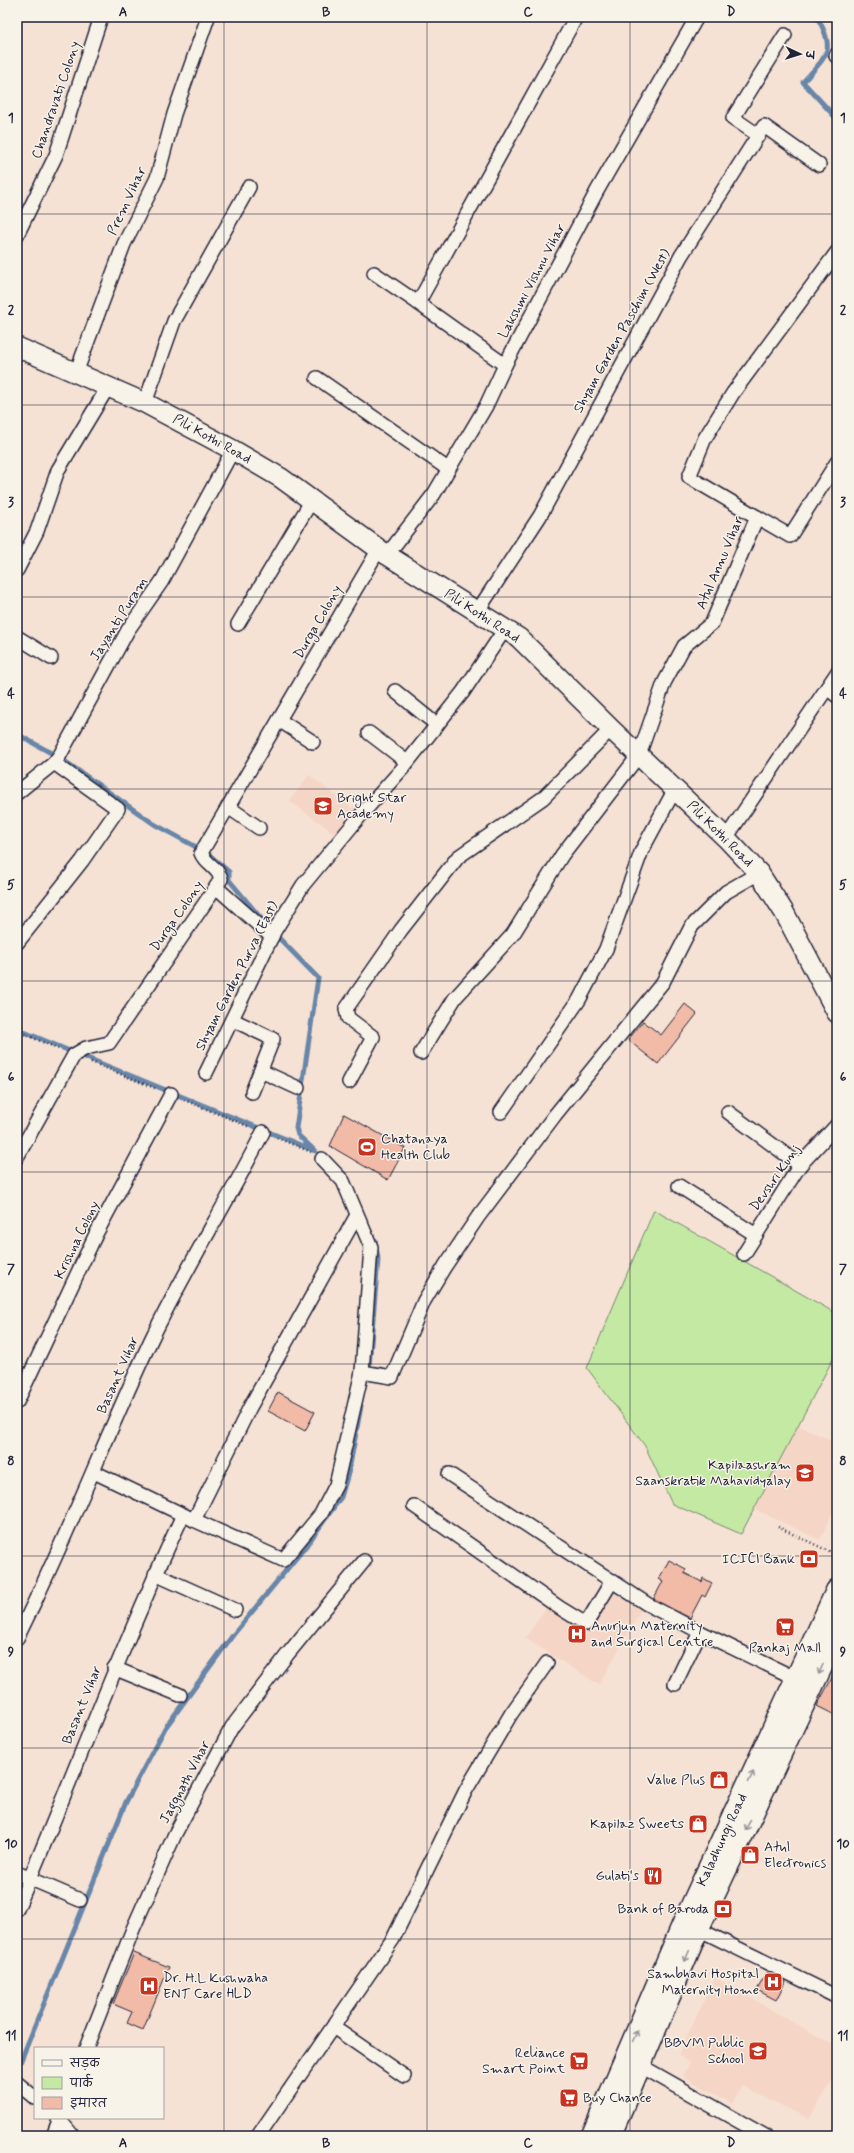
<svg xmlns="http://www.w3.org/2000/svg" width="854" height="2153" font-family="Mynerve,'Playpen Sans Deva',sans-serif">
<style>
.built{fill:#f5d6c6}
.green{fill:#c4e9a3;stroke:#73866f}
.lines{fill:none;stroke-linecap:round;stroke-linejoin:round}
.stream{stroke:#6886a9;stroke-width:5}
.building{fill:#f2bba7;stroke:#22223b}
.street-casing{stroke:#22223b;stroke-width:16}
.secondary-casing{stroke:#22223b;stroke-width:22}
.primary-casing{stroke:#22223b;stroke-width:24}
.path{stroke:#22223b;stroke-width:2.5;stroke-dasharray:1 3;stroke-linecap:butt}
.street{stroke:#f7f3e8;stroke-width:13}
.secondary{stroke:#f7f3e8;stroke-width:19}
.primary{stroke:#f7f3e8;stroke-width:21}
.oneway{stroke:#97959a}
.grid{fill:none;stroke:#22223b;stroke-width:1;stroke-opacity:0.55}
.labels{text-anchor:middle;dominant-baseline:central;stroke-width:3;stroke-linejoin:round;paint-order:stroke}
.street-label{font-size:14px;fill:#22223b;stroke:#f7f3e8}
.poi-label{font-size:14px;fill:#22223b;stroke:#f7f3e8;text-anchor:end}
.neatline{fill:none;stroke:#22223b;stroke-width:1.5}
.grid-label{font-size:13px;text-anchor:middle;font-weight:bold;fill:#22223b}
</style>
<rect width="100%" height="100%" fill="#f6e2d4"/>
<filter id="ink" filterUnits="userSpaceOnUse"><feTurbulence type="fractalNoise" baseFrequency=".025" numOctaves="2"/><feDisplacementMap in="SourceGraphic" scale="8" xChannelSelector="R" yChannelSelector="G"/><feConvolveMatrix kernelMatrix="1 2 1 2 8 2 1 2 1" color-interpolation-filters="sRGB"/></filter>
<g filter="url(#ink)">
<!-- built -->
<g class="built">
<path d="M309 775 356 811 337 835 289 801Z"/>
<path d="M798 1425 837 1443V1503L820 1540 754 1509Z"/>
<path d="M610 1590 641 1610 599 1685 525 1638 548 1605 584 1630Z"/>
<path d="M715 1977 837 2047V2074L809 2119 742 2086 733 2104 682 2076 690 2063 678 2055Z"/>
</g>
<!-- green -->
<path class="green" d="M654 1210 837 1314V1351L741 1534 672 1504 645 1446 587 1368Z"/>
<g class="lines">
<!-- stream -->
<g class="stream">
<path d="M817 17C837 51 826 56 803 82L837 119"/>
<path d="M17 734 53 754"/>
<path d="M66 762 154 824 198 848"/>
<path d="M207 853 229 872V880L264 922"/>
<path d="M277 936 318 978 296 1128 298 1135 313 1149"/>
<path d="M17 1029 72 1052"/>
<path d="M80 1055 315 1151"/>
<path d="M369 1367 378 1259 375 1240"/>
<path d="M17 2070 126 1802 165 1728 233 1635 306 1546 341 1497 349 1470 361 1406"/>
</g>
</g>
<!-- building -->
<g class="building">
<path d="M685 1004 697 1014 658 1064 628 1040 643 1021 661 1035Z"/>
<path d="M344 1114 405 1148 388 1180 330 1146Z"/>
<path d="M278 1392 315 1412 305 1431 268 1411Z"/>
<path d="M669 1560 686 1569 684 1573 702 1582 703 1578 712 1583 705 1597 702 1595 690 1618 653 1600 663 1581 659 1579Z"/>
<path d="M834 1674 837 1675V1716L817 1706Z"/>
<path d="M134 1953 169 1967 143 2030 127 2023 132 2012 113 2004Z"/>
<path d="M770 1967 788 1977 776 2000 757 1990Z"/>
</g>
<g class="lines">
<defs>
<g id="street">
<path d="M836 56 837 54"/>
<path d="M758 135 733 118 785 35"/>
<path d="M17 235 56 155 101 17"/>
<path d="M374 273 418 303"/>
<path d="M505 365 418 303 576 17"/>
<path d="M76 373 124 244 157 178 174 114 208 17"/>
<path d="M317 378 448 469"/>
<path d="M145 403 174 321 249 187"/>
<path d="M757 517 790 536 837 462"/>
<path d="M387 555 434 494 486 406 505 365 597 191 697 17"/>
<path d="M17 570 37 531 58 470 108 387"/>
<path d="M477 612 540 516 681 256 764 126 819 165"/>
<path d="M238 624 312 500"/>
<path d="M17 637 51 658"/>
<path d="M827 688 837 696"/>
<path d="M395 691 437 725"/>
<path d="M279 720 313 742"/>
<path d="M369 733 407 762"/>
<path d="M17 793 54 763 60 755 128 630 162 581 233 450"/>
<path d="M228 807 259 828"/>
<path d="M726 838 837 673"/>
<path d="M216 887 272 937"/>
<path d="M17 943 82 861 118 809 54 763"/>
<path d="M233 1020 273 1039 252 1092"/>
<path d="M421 1053 455 998 513 934 562 855 639 755 664 683 684 646 712 623 757 517 689 477 705 438 733 393 837 252"/>
<path d="M261 1071 298 1088"/>
<path d="M206 1073 275 930 303 885 360 816 402 769 463 692 505 629"/>
<path d="M349 1082 373 1037 348 1018 346 1009 401 930 458 857 543 798 611 729"/>
<path d="M501 1112 579 1000 606 949 642 850 675 789"/>
<path d="M728 1112 800 1165"/>
<path d="M17 1157 74 1055 86 1048 109 1043 216 887 221 879C219 868 205 864 201 853L379 549"/>
<path d="M679 1186 756 1235"/>
<path d="M744 1254 800 1165 837 1125"/>
<path d="M362 1372 392 1377 424 1301 445 1266 478 1217 555 1115 663 982 691 927 726 892 759 873"/>
<path d="M17 1402 96 1234 171 1094"/>
<path d="M94 1472 194 1520 283 1560 321 1514 336 1485 362 1372 371 1247 343 1181 322 1159"/>
<path d="M449 1474 647 1604 700 1632 797 1679"/>
<path d="M414 1506 560 1608 586 1624 612 1581"/>
<path d="M194 1520 250 1407 357 1215"/>
<path d="M155 1574 235 1610"/>
<path d="M17 1638C66 1541 105 1438 151 1340 185 1269 228 1202 263 1132"/>
<path d="M114 1668 180 1695"/>
<path d="M675 1684 700 1632"/>
<path d="M17 1873 80 1900"/>
<path d="M17 1909C73 1778 122 1644 183 1515"/>
<path d="M692 1926 837 1997"/>
<path d="M333 2027 404 2076"/>
<path d="M86 2048 133 1929 175 1834 232 1727 287 1655 364 1561"/>
<path d="M634 2062 765 2136"/>
<path d="M17 2083 35 2098"/>
<path d="M58 2118 73 2136"/>
<path d="M53 2136 60 2118"/>
<path d="M258 2136 393 1939 466 1790 511 1714 547 1663"/>
</g>
<path id="secondary" d="M17 347 145 403 233 450 281 478 387 555 519 638 611 729 726 838 759 873 784 912 837 1013"/>
<g id="primary">
<path d="M592 2136 684 1922 837 1590"/>
<path d="M610 2136 698 1929 837 1634"/>
</g>
</defs>
<!-- street casing -->
<use href="#street" class="street-casing"/>
<!-- secondary casing -->
<use href="#secondary" class="secondary-casing"/>
<!-- primary casing -->
<use href="#primary" class="primary-casing"/>
<!-- path -->
<g class="path">
<path d="M17 1031 61 1050"/>
<path d="M91 1062 157 1089"/>
<path d="M184 1100 250 1127"/>
<path d="M277 1138 311 1152"/>
<path d="M778 1527 837 1555"/>
</g>
<!-- street -->
<use href="#street" class="street"/>
<!-- secondary -->
<use href="#secondary" class="secondary"/>
<!-- primary -->
<use href="#primary" class="primary"/>
</g>
<!-- one-way arrows -->
<defs><path id="oneway-shaft" d="M-6 0H5M1.5-3L5.5 0L1.5 3" fill="none" stroke-width="1.6" stroke-linecap="round" stroke-linejoin="round"/></defs>
<g class="oneway">
<use href="#oneway-shaft" transform="translate(821 1669) rotate(114)"/>
<use href="#oneway-shaft" transform="translate(751 1777) rotate(-65)"/>
<use href="#oneway-shaft" transform="translate(748 1825) rotate(115)"/>
<use href="#oneway-shaft" transform="translate(687 1956) rotate(113)"/>
<use href="#oneway-shaft" transform="translate(635 2036) rotate(-67)"/>
</g>
</g>
<!-- grid -->
<path class="grid" d="M224 17V2136M427 17V2136M630 17V2136M17 214H837M17 405H837M17 597H837M17 789H837M17 981H837M17 1172H837M17 1364H837M17 1556H837M17 1748H837M17 1939H837"/>
<!-- icons -->
<defs>
<symbol id="school-square" viewBox="-11 -11 22 22"><rect x="-9" y="-9" width="18" height="18" rx="4" fill="#c8321e" stroke="#f7f3e8"/><path d="M0-5L7-2L0 1L-7-2ZM-4 1L0 2.5L4 1V4Q0 6-4 4Z" fill="#fff"/></symbol>
<symbol id="stadium-square" viewBox="-11 -11 22 22"><rect x="-9" y="-9" width="18" height="18" rx="4" fill="#c8321e" stroke="#f7f3e8"/><path d="M0-5a6.5 5 0 1 0 0 10a6.5 5 0 1 0 0-10ZM-3.5-1.8h7v3.6h-7Z" fill="#fff"/></symbol>
<symbol id="bank-square" viewBox="-11 -11 22 22"><rect x="-9" y="-9" width="18" height="18" rx="4" fill="#c8321e" stroke="#f7f3e8"/><path d="M-6-4H6V4H-6ZM0-2.3a2.3 2.3 0 1 0 0 4.6a2.3 2.3 0 1 0 0-4.6Z" fill="#fff"/></symbol>
<symbol id="supermarket-square" viewBox="-11 -11 22 22"><rect x="-9" y="-9" width="18" height="18" rx="4" fill="#c8321e" stroke="#f7f3e8"/><path d="M-6-5.5h2.5l.6 2H6L4.5 2H-2.5L-4.4-4H-6ZM-1.5 3.2a1.3 1.3 0 1 0 .1 0ZM3 3.2a1.3 1.3 0 1 0 .1 0Z" fill="#fff"/></symbol>
<symbol id="hospital-square" viewBox="-11 -11 22 22"><rect x="-9" y="-9" width="18" height="18" rx="4" fill="#c8321e" stroke="#f7f3e8"/><path d="M-5-5h3v3.5h4V-5h3V5h-3V1.5h-4V5h-3Z" fill="#fff"/></symbol>
<symbol id="shop-square" viewBox="-11 -11 22 22"><rect x="-9" y="-9" width="18" height="18" rx="4" fill="#c8321e" stroke="#f7f3e8"/><path d="M-5-2.5h2.3a2.7 3.5 0 0 1 5.4 0H5L5.5 6h-11ZM-1.5-2.5h3a1.5 2.3 0 0 0-3 0Z" fill="#fff"/></symbol>
<symbol id="restaurant-square" viewBox="-11 -11 22 22"><rect x="-9" y="-9" width="18" height="18" rx="4" fill="#c8321e" stroke="#f7f3e8"/><path d="M-5-6h1v4h1v-4h1v4h1v-4h1v5L-1.5 .5V6h-2V.5L-5-1ZM5-6V6H3V1.5H1.5Q1.5-4 5-6Z" fill="#fff"/></symbol>
</defs>
<g fill-rule="evenodd">
<use href="#school-square" x="312" y="795" width="22" height="22"/>
<use href="#stadium-square" x="356" y="1136" width="22" height="22"/>
<use href="#school-square" x="794" y="1462" width="22" height="22"/>
<use href="#bank-square" x="798" y="1548" width="22" height="22"/>
<use href="#supermarket-square" x="774" y="1616" width="22" height="22"/>
<use href="#hospital-square" x="566" y="1623" width="22" height="22"/>
<use href="#shop-square" x="708" y="1769" width="22" height="22"/>
<use href="#shop-square" x="687" y="1813" width="22" height="22"/>
<use href="#shop-square" x="739" y="1844" width="22" height="22"/>
<use href="#restaurant-square" x="642" y="1865" width="22" height="22"/>
<use href="#bank-square" x="712" y="1898" width="22" height="22"/>
<use href="#hospital-square" x="762" y="1971" width="22" height="22"/>
<use href="#hospital-square" x="138" y="1975" width="22" height="22"/>
<use href="#school-square" x="747" y="2040" width="22" height="22"/>
<use href="#supermarket-square" x="568" y="2050" width="22" height="22"/>
<use href="#supermarket-square" x="558" y="2087" width="22" height="22"/>
</g>
<g class="labels">
<!-- street labels -->
<g class="street-label">
<text transform="translate(56 100) rotate(-71)">Chandravati Colony</text>
<text transform="translate(127 201) rotate(-65)">Prem Vihar</text>
<text transform="translate(532 281) rotate(-62)">Lakshmi Vishnu Vihar</text>
<text transform="translate(622 331) rotate(-61)">Shyam Garden Paschim (West)</text>
<text transform="translate(212 439) rotate(29)">Pili Kothi Road</text>
<text transform="translate(720 563) rotate(-67)">Atul Annu Vihar</text>
<text transform="translate(482 616) rotate(33)">Pili Kothi Road</text>
<text transform="translate(119 619) rotate(-58)">Jayanti Puram</text>
<text transform="translate(318 622) rotate(-60)">Durga Colony</text>
<text transform="translate(720 834) rotate(45)">Pili Kothi Road</text>
<text transform="translate(177 916) rotate(-55)">Durga Colony</text>
<text transform="translate(237 976) rotate(-63)">Shyam Garden Purva (East)</text>
<text transform="translate(775 1178) rotate(-55)">Devshri Kunj</text>
<text transform="translate(77 1240) rotate(-64)">Krishna Colony</text>
<text transform="translate(118 1375) rotate(-66)">Basant Vihar</text>
<text transform="translate(82 1705) rotate(-68)">Basant Vihar</text>
<text transform="translate(185 1782) rotate(-62)">Jaggnath Vihar</text>
<text transform="translate(722 1840) rotate(-65)">Kaladhungi Road</text>
</g>
<!-- poi labels -->
<g class="poi-label">
<text x="337" y="798" text-anchor="start">Bright Star<tspan x="337" dy="16">Academy</tspan></text>
<text x="381" y="1139" text-anchor="start">Chatanaya<tspan x="381" dy="16">Health Club</tspan></text>
<text x="791" y="1465">Kapilaashram<tspan x="791" dy="16">Saanskratik Mahavidyalay</tspan></text>
<text x="795" y="1559">ICICI Bank</text>
<text x="591" y="1626" text-anchor="start">Anurjun Maternity<tspan x="591" dy="16">and Surgical Centre</tspan></text>
<text x="785" y="1648" text-anchor="middle">Pankaj Mall</text>
<text x="705" y="1780">Value Plus</text>
<text x="684" y="1824">Kapilaz Sweets</text>
<text x="764" y="1847" text-anchor="start">Atul<tspan x="764" dy="16">Electronics</tspan></text>
<text x="639" y="1876">Gulati's</text>
<text x="709" y="1909">Bank of Baroda</text>
<text x="759" y="1974">Sambhavi Hospital<tspan x="759" dy="16">Maternity Home</tspan></text>
<text x="163" y="1978" text-anchor="start">Dr. H.L Kushwaha<tspan x="163" dy="16">ENT Care HLD</tspan></text>
<text x="744" y="2043">BBVM Public<tspan x="744" dy="16">School</tspan></text>
<text x="565" y="2053">Reliance<tspan x="565" dy="16">Smart Point</tspan></text>
<text x="583" y="2098" text-anchor="start">Buy Chance</text>
</g>
</g>
<!-- margin -->
<rect width="854" height="2153" fill="none" stroke="#f7f3e8" stroke-width="44"/>
<!-- legend -->
<rect x="34" y="2047" width="130" height="72" fill="#f7f3e8" stroke="#a29fa3"/>
<rect x="42" y="2060" width="20" height="6" fill="#f7f3e8" stroke="#a29fa3"/>
<text x="70" y="2067" font-size="12" fill="#22223b">सड़क</text>
<rect x="42" y="2077" width="20" height="12" fill="#c4e9a3" stroke="#a29fa3"/>
<text x="70" y="2087" font-size="12" fill="#22223b">पार्क</text>
<rect x="42" y="2097" width="20" height="12" fill="#f2bba7" stroke="#a29fa3"/>
<text x="70" y="2107" font-size="12" fill="#22223b">इमारत</text>
<!-- north arrow -->
<g transform="translate(800 54) rotate(94)" stroke="#f7f3e8" stroke-width="3" paint-order="stroke">
<path d="M0-3L7 15L0 10L-7 15Z" fill="#22223b"/>
<text y="-6" font-size="11" font-weight="bold" text-anchor="middle" fill="#22223b">उ</text>
</g>
<rect x="22" y="22" width="810" height="2109" class="neatline"/>
<g class="grid-label">
<text x="123" y="16">A</text>
<text x="326" y="16">B</text>
<text x="528" y="16">C</text>
<text x="731" y="16">D</text>
<text x="11" y="122">1</text>
<text x="843" y="122">1</text>
<text x="11" y="314">2</text>
<text x="843" y="314">2</text>
<text x="11" y="506">3</text>
<text x="843" y="506">3</text>
<text x="11" y="698">4</text>
<text x="843" y="698">4</text>
<text x="11" y="889">5</text>
<text x="843" y="889">5</text>
<text x="11" y="1081">6</text>
<text x="843" y="1081">6</text>
<text x="11" y="1273">7</text>
<text x="843" y="1273">7</text>
<text x="11" y="1465">8</text>
<text x="843" y="1465">8</text>
<text x="11" y="1656">9</text>
<text x="843" y="1656">9</text>
<text x="11" y="1848">10</text>
<text x="843" y="1848">10</text>
<text x="11" y="2040">11</text>
<text x="843" y="2040">11</text>
<text x="123" y="2147">A</text>
<text x="326" y="2147">B</text>
<text x="528" y="2147">C</text>
<text x="731" y="2147">D</text>
</g>
</svg>
